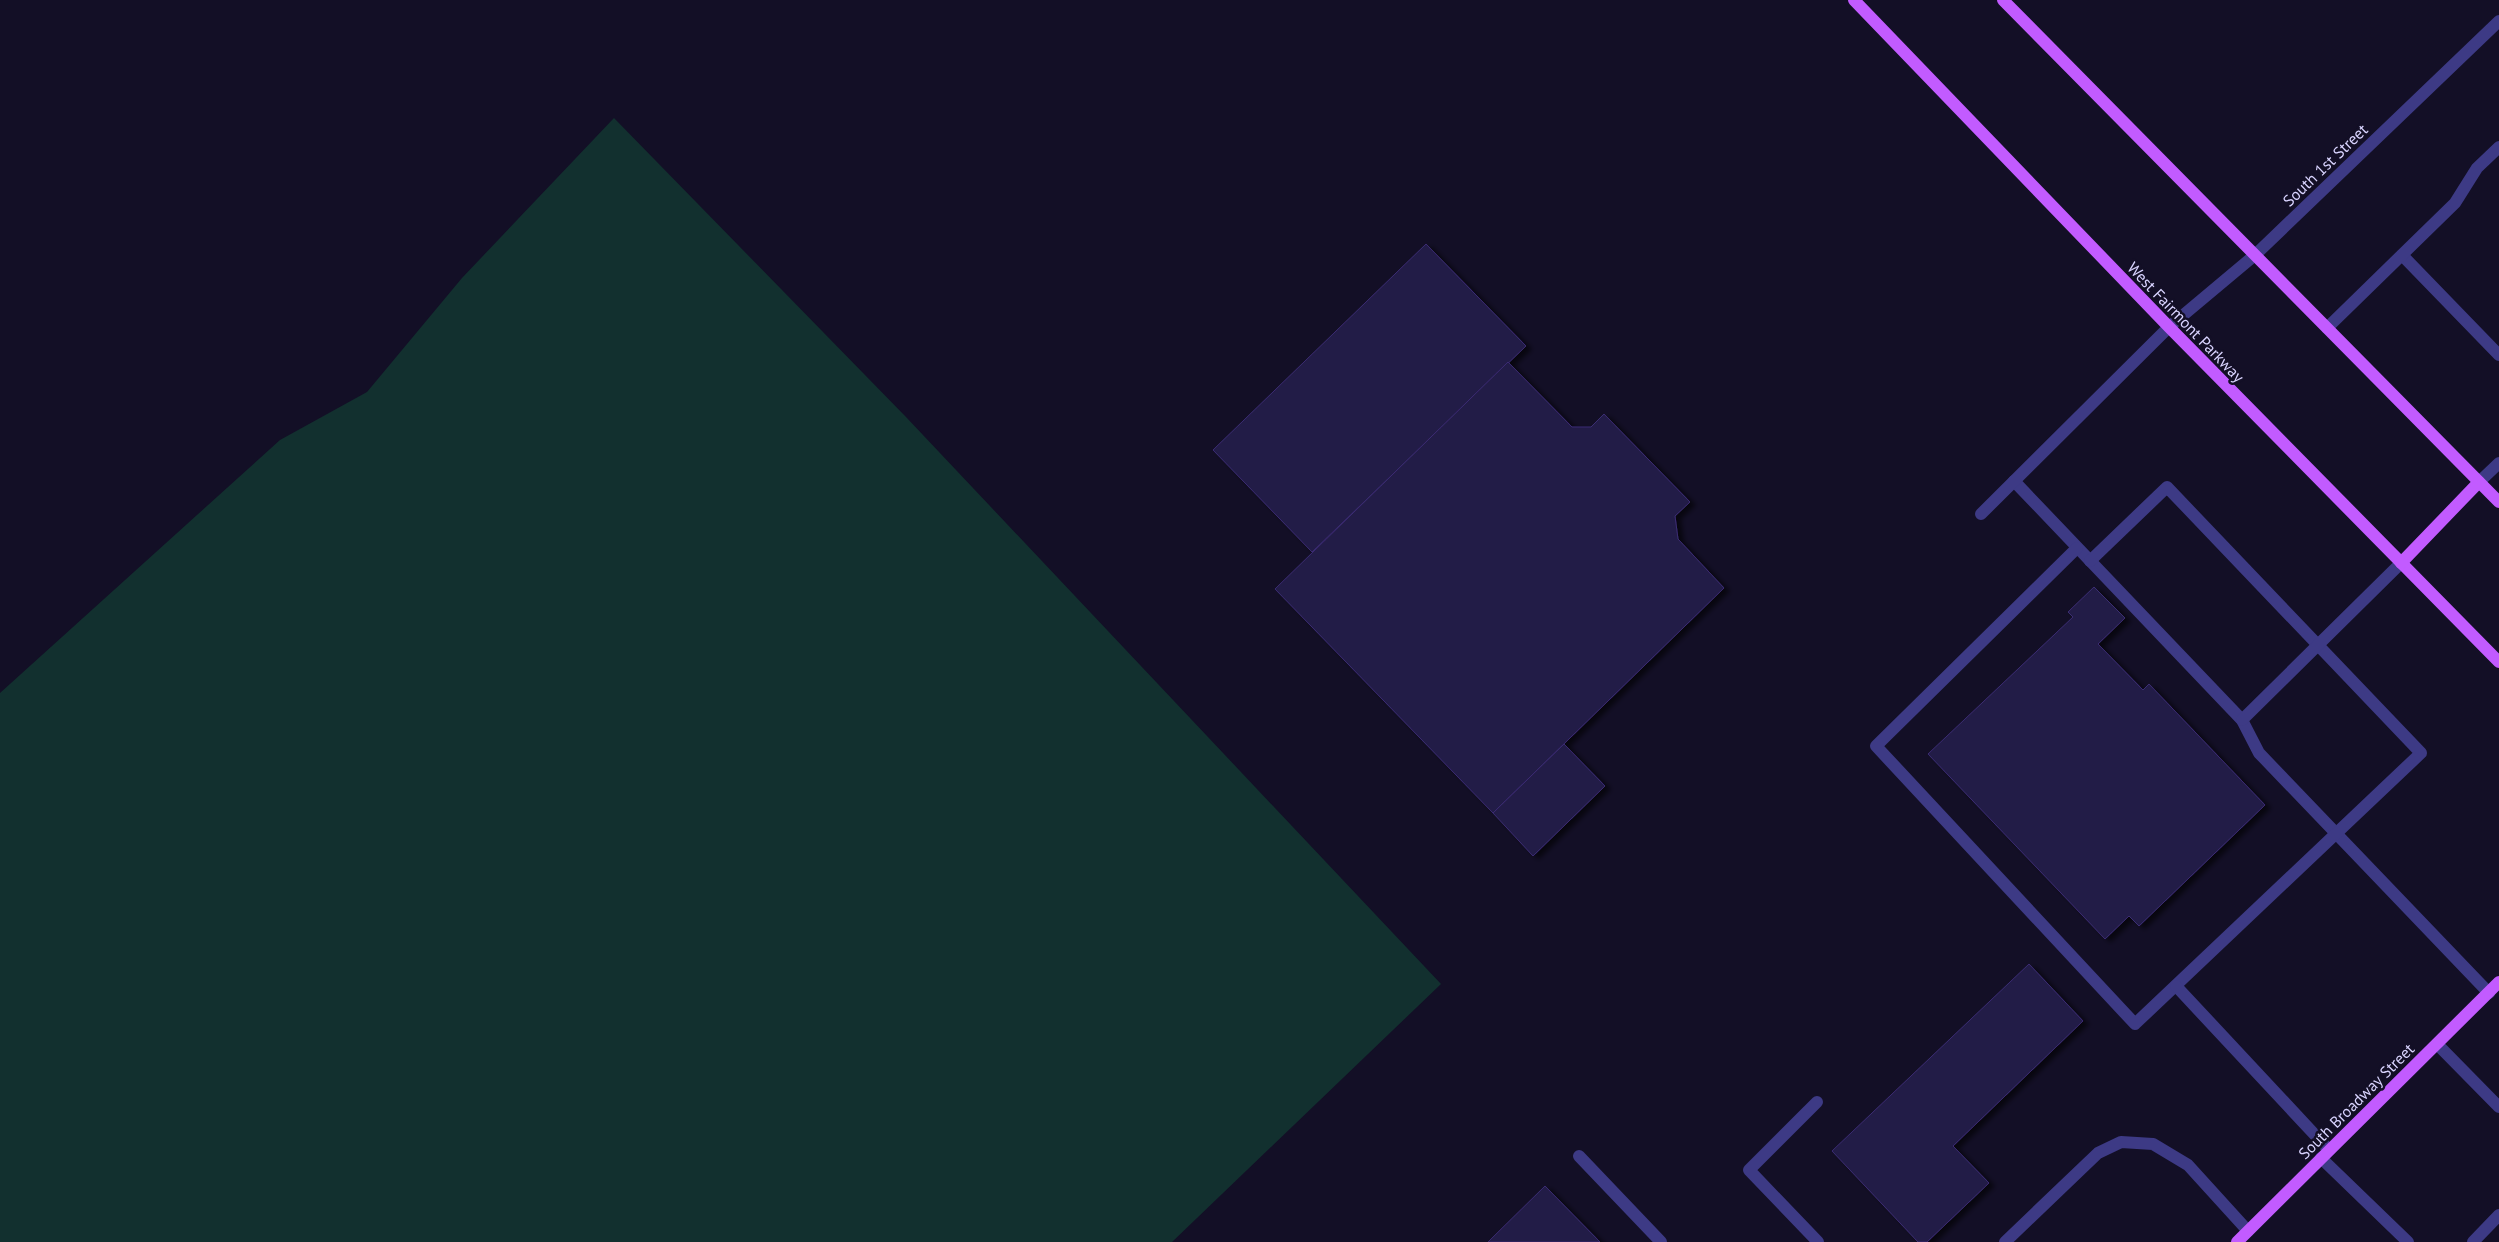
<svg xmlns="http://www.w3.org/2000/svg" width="2499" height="1242" font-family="'PT Sans',sans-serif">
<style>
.green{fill:#12302f}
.building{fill:#241b47;stroke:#3b2d73;filter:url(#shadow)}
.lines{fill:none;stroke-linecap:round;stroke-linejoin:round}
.minor{stroke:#3d3a85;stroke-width:12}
.major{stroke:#c25bff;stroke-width:12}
.labels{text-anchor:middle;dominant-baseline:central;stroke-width:5;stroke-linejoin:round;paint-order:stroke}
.street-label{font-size:16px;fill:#d9d4ff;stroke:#130f26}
</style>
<defs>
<filter id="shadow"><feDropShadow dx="5.5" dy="3" stdDeviation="2.5" flood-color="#0009"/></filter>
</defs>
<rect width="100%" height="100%" fill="#130f26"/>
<!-- green -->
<path class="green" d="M614 118 906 417 1441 984 1172 1242H0V693L280 440 367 392 462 278Z"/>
<!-- building -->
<g class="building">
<path d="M1426 244 1526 346 1312 552 1213 450Z"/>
<path d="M1508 362 1572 427H1591L1604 414 1690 502 1675 516 1678 539 1724 588 1493 813 1275 589Z"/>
<path d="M2094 587 2125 618 2098 644 2143 690 2149 684 2265 805 2139 926 2129 916 2105 939 1928 754 2073 617 2068 612Z"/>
<path d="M1564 744 1605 786 1533 856 1493 813Z"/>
<path d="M2029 964 2083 1021 1953 1146 1989 1183 1927 1242H1918L1832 1151Z"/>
<path d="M1545 1186 1600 1242H1488Z"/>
</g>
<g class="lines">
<!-- minor -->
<g class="minor">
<path d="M2402 255 2499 355"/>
<path d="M2327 328 2455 203 2477 168 2499 147"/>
<path d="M2014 481 2242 720 2259 753 2489 993"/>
<path d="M2479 482 2499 463"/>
<path d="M1981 514 2169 327 2255 255 2499 21"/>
<path d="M2077 548 1876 746 2135 1024 2421 753 2167 487 2090 561"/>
<path d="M2242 720 2401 563"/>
<path d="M2176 986 2329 1150"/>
<path d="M2437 1044 2499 1107"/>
<path d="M1817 1102 1749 1170 1818 1242"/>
<path d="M1579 1156 1661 1242"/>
<path d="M2321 1158 2408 1242"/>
<path d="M2005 1242 2098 1153 2121 1142 2153 1144 2188 1165 2248 1231"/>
<path d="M2473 1242 2499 1215"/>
</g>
<!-- major -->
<g class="major">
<path d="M1854 0 2169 327 2499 662"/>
<path d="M2003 0 2499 502"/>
<path d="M2401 563 2479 482"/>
<path d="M2237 1242 2499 982"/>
</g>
</g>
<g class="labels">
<!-- street labels -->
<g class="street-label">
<text transform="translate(2325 165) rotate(-44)">South 1st Street</text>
<text transform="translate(2186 322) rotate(46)">West Fairmont Parkway</text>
<text transform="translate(2356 1101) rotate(-45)">South Broadway Street</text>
</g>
</g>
</svg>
